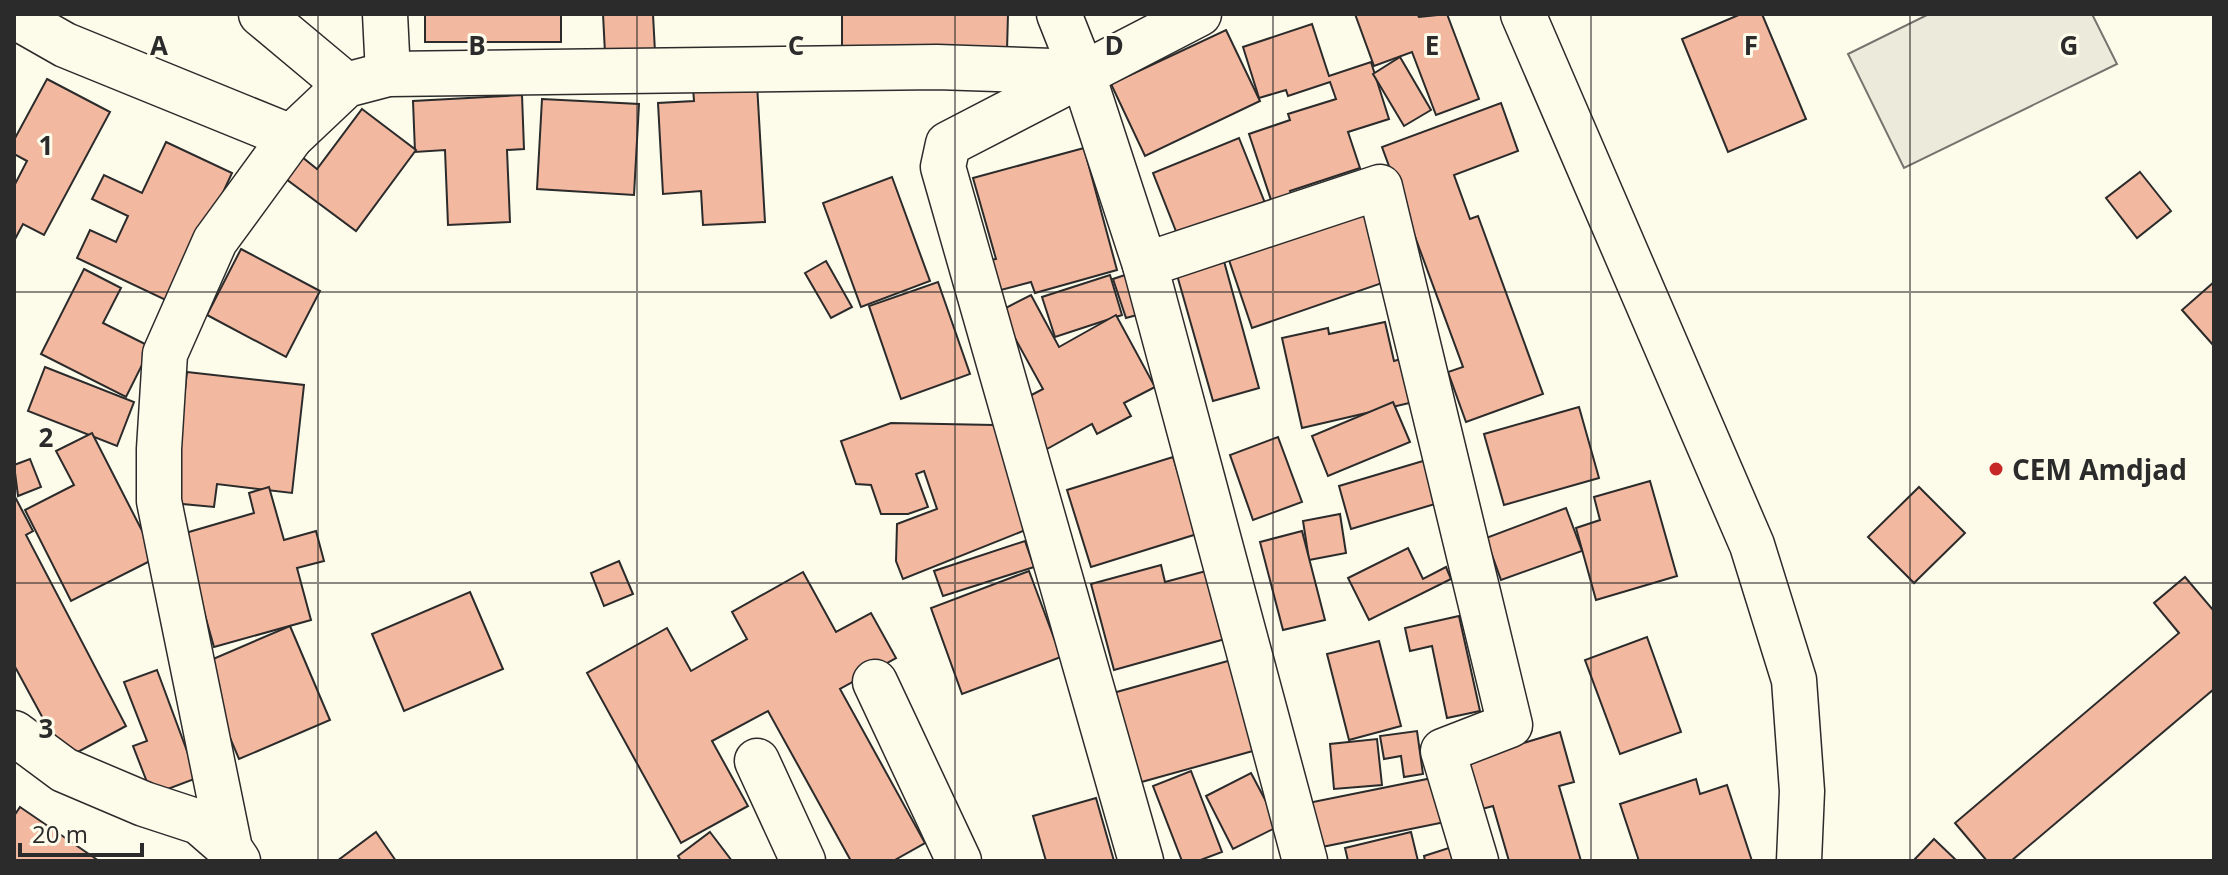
<svg xmlns="http://www.w3.org/2000/svg" width="2228" height="875" font-family="'Open Sans',sans-serif">
<style>
.green{fill:#ecebdb;stroke:#74746e;stroke-width:2}
.building{fill:#f2b8a0;stroke:#2b2b2b;stroke-width:2}
.lines{fill:none;stroke-linecap:round;stroke-linejoin:round}
.minor-casing{stroke:#2b2b2b;stroke-width:47}
.major-casing{stroke:#2b2b2b;stroke-width:47}
.minor{stroke:#fdfbea;stroke-width:44}
.major{stroke:#fdfbea;stroke-width:44}
.grid{fill:none;stroke:#2b2b2b;stroke-width:2;stroke-opacity:0.55}
.poi-dot{fill:#c62828;stroke:#fdfbea;stroke-width:3}
.labels{text-anchor:middle;dominant-baseline:central;stroke-width:6;stroke-linejoin:round;paint-order:stroke}
.poi-label{font-size:28px;font-weight:bold;fill:#2b2b2b;stroke:#fdfbea;text-anchor:start}
.grid-label{font-size:26px;text-anchor:middle;font-weight:bold;fill:#2b2b2b;stroke:#fdfbea;stroke-width:6;stroke-linejoin:round;paint-order:stroke}
</style>
<rect width="100%" height="100%" fill="#fdfbea"/>
<!-- green -->
<path class="green" d="M1929 14H2092L2117 64 1904 168 1848 54Z"/>
<!-- building -->
<g class="building">
<rect x="425" y="14" width="136" height="28"/>
<path d="M603 14H653L655 52 605 53Z"/>
<path d="M842 14H1008L1007 51 842 50Z"/>
<path d="M1355 14H1417L1419 17 1447 14 1479 99 1436 115 1412 52 1374 66Z"/>
<path d="M1741 14H1762L1806 119 1728 152 1682 39Z"/>
<path d="M1312 24 1329 76 1371 62 1389 119 1348 132 1360 168 1290 191 1294 205 1275 212 1249 134 1290 120 1288 114 1336 99 1330 82 1288 96 1286 90 1259 98 1243 47Z"/>
<path d="M1226 30 1260 101 1145 156 1111 84Z"/>
<path d="M1400 57 1431 110 1404 126 1373 74Z"/>
<path d="M47 79 110 112 44 235 23 224 14 241V186L27 161 14 154V140Z"/>
<path d="M757 84 765 222 703 225 701 191 663 194 658 103 694 101 693 88Z"/>
<path d="M522 95 524 149 507 150 510 222 448 225 445 150 415 152 413 101Z"/>
<path d="M542 99 639 104 634 195 537 189Z"/>
<path d="M1501 103 1518 151 1454 175 1470 219 1478 216 1543 394 1466 422 1448 372 1463 367 1382 147Z"/>
<path d="M362 109 416 150 356 231 286 179 302 157 317 169Z"/>
<path d="M1239 138 1267 208 1181 244 1153 173Z"/>
<path d="M166 142 232 173 172 303 77 258 90 230 116 242 128 216 92 199 104 175 142 193Z"/>
<path d="M1084 148 1117 270 1035 293 1031 282 993 292 985 261 996 259 973 178Z"/>
<path d="M2140 172 2171 211 2137 238 2106 198Z"/>
<path d="M892 177 930 281 861 307 823 203Z"/>
<path d="M1366 213 1388 281 1252 328 1229 260Z"/>
<path d="M241 249 320 291 286 357 207 315Z"/>
<path d="M1222 254 1259 388 1213 401 1175 268Z"/>
<path d="M826 261 852 307 831 318 805 273Z"/>
<path d="M84 269 121 288 103 323 151 347 126 397 41 354Z"/>
<path d="M1131 273 1144 313 1126 318 1113 279Z"/>
<path d="M1110 275 1122 315 1055 337 1042 297Z"/>
<path d="M938 282 970 374 901 399 869 306Z"/>
<path d="M2214 282V346L2182 310Z"/>
<path d="M1031 295 1059 347 1116 315 1155 387 1124 403 1131 416 1097 434 1092 424 1047 449 1020 401 1043 389 1000 311Z"/>
<path d="M1385 322 1394 361 1408 357 1418 401 1302 428 1282 338 1328 328 1329 334Z"/>
<path d="M45 367 134 402 117 446 28 411Z"/>
<path d="M187 372 304 385 292 493 217 484 214 507 172 503Z"/>
<path d="M1393 402 1410 442 1328 476 1312 436Z"/>
<path d="M1579 407 1599 478 1504 505 1484 434Z"/>
<path d="M891 423 994 425 1028 529 903 579 896 561 897 524 937 509 924 471 916 474 928 507 908 514H881L871 485 856 484 841 441Z"/>
<path d="M92 433 156 558 71 601 25 510 74 485 56 451Z"/>
<path d="M1278 437 1302 502 1253 520 1230 455Z"/>
<path d="M1173 457 1197 534 1091 567 1067 490Z"/>
<path d="M1433 458 1445 501 1351 529 1339 486Z"/>
<path d="M30 459 41 487 18 496 14 465Z"/>
<path d="M1650 481 1677 576 1596 600 1576 528 1600 520 1594 497Z"/>
<path d="M269 487 284 540 316 531 324 561 297 568 311 620 214 647 182 534 254 513 249 493Z"/>
<path d="M1919 487 1965 533 1914 583 1868 537Z"/>
<path d="M14 495 33 531 26 535 126 726 65 759 14 665Z"/>
<path d="M1566 508 1582 551 1501 580 1486 538Z"/>
<path d="M1340 514 1346 553 1309 560 1303 521Z"/>
<path d="M1302 531 1325 620 1283 630 1260 542Z"/>
<path d="M1025 541 1034 567 943 596 934 571Z"/>
<path d="M1408 548 1423 579 1446 567 1451 579 1369 620 1348 578Z"/>
<path d="M619 561 633 594 604 606 591 573Z"/>
<path d="M1161 565 1165 582 1206 571 1225 639 1114 670 1091 584Z"/>
<path d="M1029 571 1061 657 962 694 931 608Z"/>
<path d="M803 572 836 632 871 613 896 658 840 689 925 843 893 861H851L768 711 712 741 748 806 681 843 587 673 667 628 691 671 747 639 732 612Z"/>
<path d="M2185 577 2214 611V689L2011 861H1987L1955 823 2179 633 2154 603Z"/>
<path d="M470 592 503 669 404 711 372 634Z"/>
<path d="M1459 616 1480 711 1447 718 1432 646 1410 651 1405 628Z"/>
<path d="M290 626 330 720 239 759 199 665Z"/>
<path d="M1647 637 1681 732 1620 754 1585 660Z"/>
<path d="M1379 641 1401 726 1349 740 1327 654Z"/>
<path d="M1235 659 1260 749 1138 783 1113 693Z"/>
<path d="M157 670 197 778 152 795 133 746 147 741 124 682Z"/>
<path d="M1417 731 1423 774 1404 777 1401 756 1384 759 1380 736Z"/>
<path d="M1560 732 1574 782 1559 786 1581 861H1509L1493 806 1471 812 1457 763Z"/>
<path d="M1377 739 1382 785 1334 789 1330 744Z"/>
<path d="M1191 771 1222 852 1198 861H1182L1153 786Z"/>
<path d="M1251 773 1279 826 1233 849 1206 796Z"/>
<path d="M1442 776 1450 821 1317 848 1308 803Z"/>
<path d="M1696 779 1700 794 1727 785 1752 861H1639L1620 804Z"/>
<path d="M1096 798 1114 861H1046L1033 816Z"/>
<path d="M20 807 99 861H14V816Z"/>
<path d="M376 832 396 861H337Z"/>
<path d="M710 832 732 861H681L678 856Z"/>
<path d="M1411 832 1418 861H1348L1345 848Z"/>
<path d="M1934 839 1957 861H1913Z"/>
<path d="M1452 847 1456 861H1425L1424 856Z"/>
</g>
<g class="lines">
<defs>
<g id="minor">
<path d="M261 14 346 85"/>
<path d="M385 14 388 74"/>
<path d="M1059 14 1082 72"/>
<path d="M14 16 65 45 291 137"/>
<path d="M1145 265 1380 187 1510 725 1443 751 1476 861"/>
<path d="M875 682 959 861"/>
<path d="M14 733 64 770 144 804 199 822 230 849"/>
<path d="M757 761 803 861"/>
<path d="M238 861 230 849 159 501V449L165 354 215 241 291 137 346 85 388 74 937 67 1082 72 1145 265 1305 861"/>
<path d="M1141 861 943 167 948 144 1199 14"/>
</g>
<path id="major" d="M1523 14 1752 545 1794 680 1802 791 1799 861"/>
</defs>
<!-- minor casing -->
<use href="#minor" class="minor-casing"/>
<!-- major casing -->
<use href="#major" class="major-casing"/>
<!-- minor -->
<use href="#minor" class="minor"/>
<!-- major -->
<use href="#major" class="major"/>
</g>
<!-- grid -->
<path class="grid" d="M318 14V861M637 14V861M955 14V861M1273 14V861M1591 14V861M1910 14V861M14 292H2214M14 583H2214"/>
<!-- markers -->
<circle class="poi-dot" cx="1996" cy="469" r="8"/>
<g class="labels">
<!-- poi labels -->
<g class="poi-label">
<text x="2012" y="469">CEM Amdjad</text>
</g>
</g>
<g class="grid-label">
<text x="159" y="55">A</text>
<text x="477" y="55">B</text>
<text x="796" y="55">C</text>
<text x="1114" y="55">D</text>
<text x="1432" y="55">E</text>
<text x="1751" y="55">F</text>
<text x="2069" y="55">G</text>
<text x="46" y="155">1</text>
<text x="46" y="447">2</text>
<text x="46" y="738">3</text>
</g>
<!-- border -->
<rect width="2228" height="875" fill="none" stroke="#2b2b2b" stroke-width="32"/>
<!-- scale -->
<path d="M20 843v12h122v-12" fill="none" stroke="#2b2b2b" stroke-width="4"/>
<text x="32" y="843" font-size="24" fill="#2b2b2b" stroke="#fdfbea" stroke-width="6" paint-order="stroke">20 m</text>
</svg>
